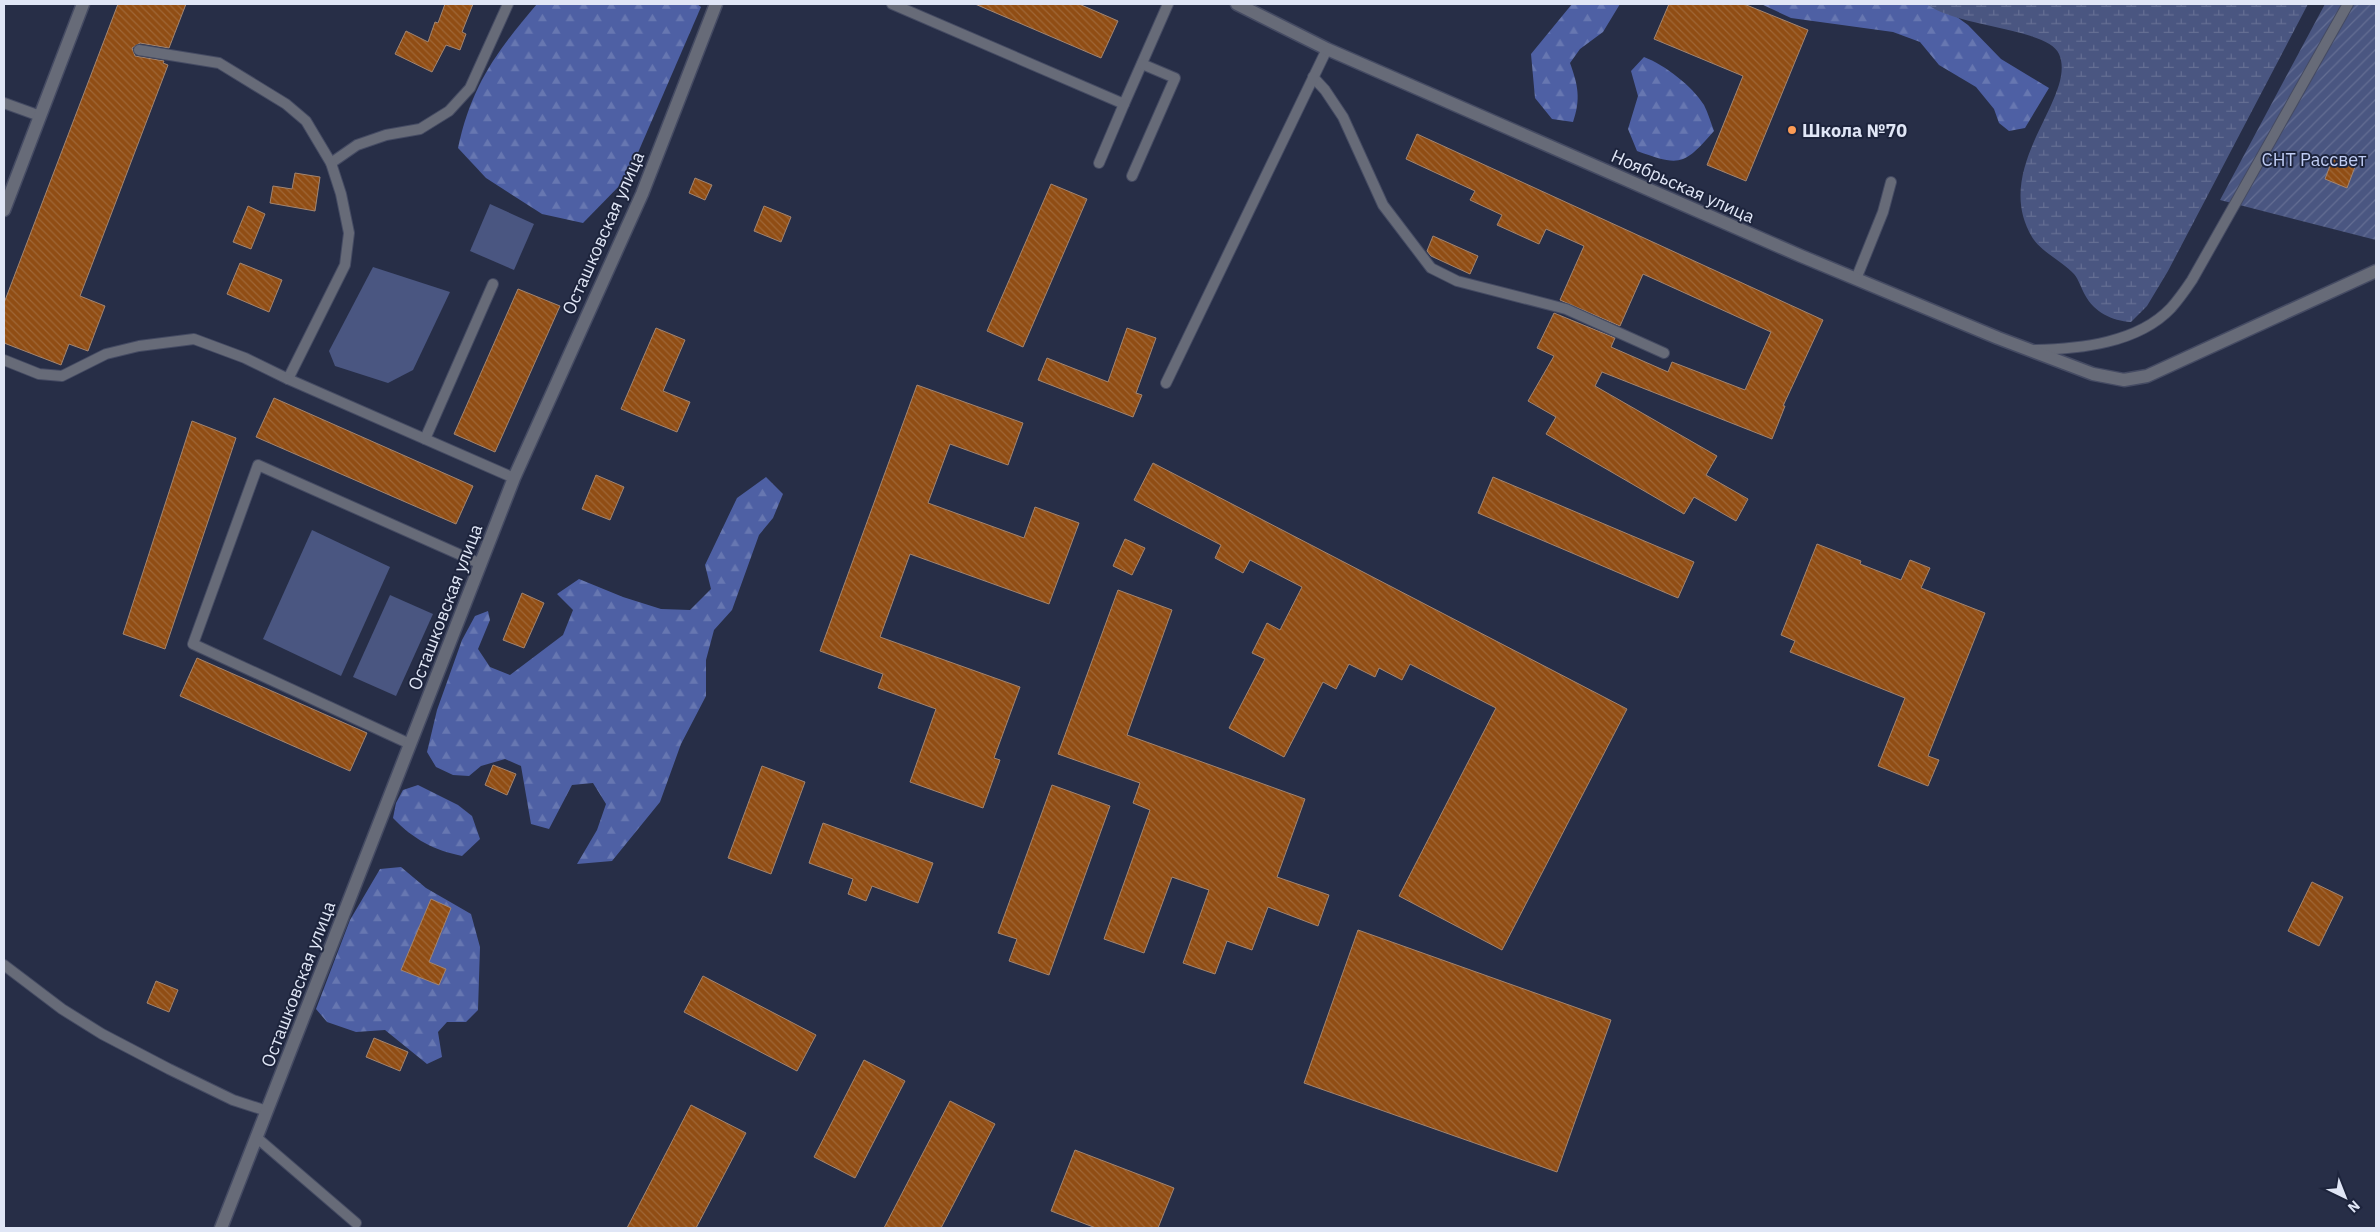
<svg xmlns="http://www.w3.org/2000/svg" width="2380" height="1232" font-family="'IBM Plex Sans',sans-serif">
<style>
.forest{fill:url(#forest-firs)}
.wetland{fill:url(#wetland-marsh)}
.park{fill:#4a5681}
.garden{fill:url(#garden-furrows)}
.building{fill:url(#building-back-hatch);stroke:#a28571}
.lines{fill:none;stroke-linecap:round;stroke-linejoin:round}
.service-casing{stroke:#454b63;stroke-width:12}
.minor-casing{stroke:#454b63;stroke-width:15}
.tertiary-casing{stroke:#454b63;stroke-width:15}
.service{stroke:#676b78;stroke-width:10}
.minor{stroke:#676b78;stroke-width:12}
.tertiary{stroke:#676b78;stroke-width:12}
.poi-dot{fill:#fd9c55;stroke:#1d243c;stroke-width:2}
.labels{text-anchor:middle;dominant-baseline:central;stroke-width:4;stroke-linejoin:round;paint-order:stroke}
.poi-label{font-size:18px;font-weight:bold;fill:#e0e6f6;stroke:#1d243c;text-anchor:start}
.park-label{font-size:18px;fill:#c0cdf4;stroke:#1d243c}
.street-label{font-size:18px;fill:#e0e6f6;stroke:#1d243c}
</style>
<defs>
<pattern id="forest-firs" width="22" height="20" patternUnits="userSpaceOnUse" patternTransform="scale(1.25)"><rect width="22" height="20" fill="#4e60a4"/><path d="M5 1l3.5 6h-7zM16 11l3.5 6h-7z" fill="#6777b1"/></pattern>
<pattern id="wetland-marsh" width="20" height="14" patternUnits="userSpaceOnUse" patternTransform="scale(1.25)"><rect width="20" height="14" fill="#4a5681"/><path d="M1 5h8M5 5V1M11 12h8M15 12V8" fill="none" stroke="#646e93"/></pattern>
<pattern id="garden-furrows" width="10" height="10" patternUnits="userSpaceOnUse" patternTransform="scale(1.25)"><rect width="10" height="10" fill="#4a5681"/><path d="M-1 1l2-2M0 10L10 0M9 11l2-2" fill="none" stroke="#646e93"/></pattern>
<pattern id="building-back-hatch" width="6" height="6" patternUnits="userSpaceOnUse" patternTransform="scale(1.25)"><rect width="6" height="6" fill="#904d14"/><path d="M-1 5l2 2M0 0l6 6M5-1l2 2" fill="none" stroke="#9f6737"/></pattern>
</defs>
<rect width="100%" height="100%" fill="#272e47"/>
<!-- forest -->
<g class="forest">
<path d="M537 4H697L701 7 627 178 583 223 542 214 486 178 458 148C471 86 497 51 537 4Z"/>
<path d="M1572 4H1620L1603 32 1580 49 1570 63C1578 85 1581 99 1573 122L1552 119 1535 98 1531 54Z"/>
<path d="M1761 4H1939L1968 25 2001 59 2049 88 2025 128 2009 131 1999 123 1994 109 1976 87 1939 65 1920 42 1893 32 1791 18Z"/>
<path d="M1644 57C1665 65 1692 86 1704 105 1708 113 1711 123 1714 131 1684 165 1681 167 1637 151L1628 129 1638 96 1631 71Z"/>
<path d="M766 477 783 494 773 518 759 535 732 610 714 630 706 660V696L681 744 660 802 612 861 577 864 597 830 606 804 593 783 572 785 549 829 531 824 521 766 505 759 481 766 469 776 453 775 436 767 427 752 437 710 462 640 475 616 488 611 490 620 478 649 490 667 510 675 563 635 573 610 557 594 579 579 623 597 661 609 690 610 711 589 705 565 737 498Z"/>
<path d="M418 785 458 805 472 816 480 839 462 856C434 850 414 840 393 818L396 803 403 790Z"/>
<path d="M401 867 426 888 471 914 480 947 478 1010 466 1022H447L438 1032 442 1057 427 1064 385 1030 356 1032 327 1022 316 1009 350 920 380 869Z"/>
</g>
<!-- wetland -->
<path class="wetland" d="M1927 4H2308L2168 271 2147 306 2131 322C2112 321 2094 312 2085 295 2081 288 2079 280 2074 274 2063 262 2040 251 2032 237 1990 166 2078 97 2059 54 2048 28 1955 27 1927 4Z"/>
<!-- park -->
<g class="park">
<path d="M490 204 534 224 514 270 470 251Z"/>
<path d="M373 267 450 292 413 370 388 383 335 366 329 351Z"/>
<path d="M312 530 390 567 341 676 263 639Z"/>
<path d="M390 595 433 614 396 696 353 677Z"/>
</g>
<!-- garden -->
<path class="garden" d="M2325 4H2376V240L2220 200Z"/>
<!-- building -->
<g class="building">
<path d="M118 4H186L169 48 140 43 132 48 135 56 164 61 163 63 168 65 80 296 105 306 88 351 69 344 61 365 4 343V303Z"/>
<path d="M445 4H473L462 32 466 34 460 50 446 45 432 72 395 54 406 31 428 42 435 22 438 23Z"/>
<path d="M975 4H1079L1118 21 1101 58Z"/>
<path d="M1669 4H1744L1808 30 1746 181 1707 165 1743 76 1654 39Z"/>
<path d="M1417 134 1823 320 1783 406H1785L1772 439 1602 372 1595 386 1717 456 1706 475 1748 499 1736 521 1694 497 1684 514 1546 434 1556 417 1528 401 1554 356 1537 348 1554 313 1615 338 1611 347 1668 372 1672 362 1745 390 1771 332 1643 274 1620 326 1560 300 1584 246 1546 229 1539 244 1497 225 1502 215 1470 200 1475 191 1406 159Z"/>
<path d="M2334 155 2356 164 2347 188 2325 179Z"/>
<path d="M295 173 320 177 315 211 270 203 273 186 292 189Z"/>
<path d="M695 178 712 185 705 200 689 193Z"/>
<path d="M1051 184 1087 199 1023 347 987 331Z"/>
<path d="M248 206 265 214 251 249 233 242Z"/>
<path d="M764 206 791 217 781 242 754 231Z"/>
<path d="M1433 236 1478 256 1470 274 1431 256 1427 251Z"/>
<path d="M240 263 282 280 269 312 227 294Z"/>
<path d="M518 289 560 306 495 452 454 434Z"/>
<path d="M656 328 685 340 663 391 690 402 677 432 621 409Z"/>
<path d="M1127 328 1156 338 1136 393 1142 395 1133 417 1038 380 1047 358 1108 382Z"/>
<path d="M917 385 1023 423 1008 465 950 444 928 503 1024 538 1035 507 1079 523 1049 604 910 554 880 637 1020 687 994 758 1000 760 983 808 910 782 936 709 878 688 883 674 820 651Z"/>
<path d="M274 398 473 486 456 524 256 437Z"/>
<path d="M192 421 236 438 165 649 123 634Z"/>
<path d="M1153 463 1627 709 1502 950 1399 896 1496 708 1410 664 1402 680 1379 668 1375 677 1349 664 1336 689 1323 682 1284 757 1229 728 1265 659 1252 653 1267 623 1280 630 1302 587 1250 560 1243 573 1215 558 1221 545 1134 500Z"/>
<path d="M596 475 624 487 610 520 582 509Z"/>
<path d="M1493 477 1694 562 1678 598 1478 513Z"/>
<path d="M1125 539 1145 548 1132 575 1113 566Z"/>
<path d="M1817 544 1861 561 1860 564 1901 580 1910 560 1930 568 1921 588 1985 613 1928 756 1939 760 1928 786 1878 766 1905 698 1790 652 1795 641 1781 635Z"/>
<path d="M1118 590 1172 610 1127 735 1305 799 1277 877 1329 895 1318 926 1268 907 1252 950 1227 941 1215 974 1183 963 1209 890 1172 877 1144 953 1104 939 1150 810 1133 803 1140 783 1058 754Z"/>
<path d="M522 593 544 603 524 648 503 640Z"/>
<path d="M197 658 367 733 350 771 180 696Z"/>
<path d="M493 765 516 774 507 795 485 785Z"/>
<path d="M762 766 805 782 771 874 728 858Z"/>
<path d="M1052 785 1110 806 1049 975 1009 961 1017 939 998 933Z"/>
<path d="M823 823 933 863 918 903 872 886 866 901 848 894 853 879 809 863Z"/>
<path d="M2312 882 2343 897 2319 946 2288 931Z"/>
<path d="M431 899 451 908 429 962 446 969 439 985 401 970Z"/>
<path d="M1358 930 1611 1020 1557 1172 1304 1083Z"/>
<path d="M703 976 816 1035 797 1071 684 1012Z"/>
<path d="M156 981 178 990 169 1012 147 1003Z"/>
<path d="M374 1038 408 1052 400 1071 366 1057Z"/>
<path d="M864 1060 905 1081 855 1178 814 1157Z"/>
<path d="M950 1101 995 1124 941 1228H884Z"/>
<path d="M691 1105 746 1133 696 1228H627Z"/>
<path d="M1075 1150 1174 1188 1158 1228H1096L1051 1211Z"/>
</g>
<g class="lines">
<defs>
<g id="service">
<path d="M892 4 1124 104 1168 4"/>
<path d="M1313 77 1325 90 1343 117 1383 205 1431 268 1457 281 1566 309 1664 353"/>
<path d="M4 103 40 116"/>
<path d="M331 163 357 145 386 135 420 129 449 111 470 88 508 4"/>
<path d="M1099 163 1124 104"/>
<path d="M1132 176 1175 78 1142 64"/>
<path d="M1856 279 1883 212 1891 182"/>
<path d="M2034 350C2080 349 2138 343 2171 308 2179 299 2186 289 2192 280L2348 4"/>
<path d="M4 360 39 374 62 376 106 354 139 346 194 339 245 358 288 379 345 265 349 233 341 194 331 163 306 121 286 104 219 63 139 50"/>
<path d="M288 379 514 478"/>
<path d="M1166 383 1327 49"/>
<path d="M425 439 493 284"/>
<path d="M410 744 193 644 258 465 481 564"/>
<path d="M4 965 62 1009 102 1034 169 1069 233 1100 267 1111"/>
<path d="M256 1137 356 1223"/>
</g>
<g id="minor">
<path d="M1237 4 1327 49 1801 256 1998 338 2093 374 2124 380 2147 376 2376 271"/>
<path d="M221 1228 514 478 642 194 716 4"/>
</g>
<path id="tertiary" d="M4 210 83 4"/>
</defs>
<!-- service casing -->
<use href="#service" class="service-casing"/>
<!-- minor casing -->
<use href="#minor" class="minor-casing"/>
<!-- tertiary casing -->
<use href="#tertiary" class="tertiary-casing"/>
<!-- service -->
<use href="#service" class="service"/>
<!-- minor -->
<use href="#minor" class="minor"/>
<!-- tertiary -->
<use href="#tertiary" class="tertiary"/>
</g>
<!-- markers -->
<circle class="poi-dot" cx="1792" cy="130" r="5"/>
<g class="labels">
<!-- poi labels -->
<g class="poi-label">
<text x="1802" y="130">Школа №70</text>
</g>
<!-- park labels -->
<g class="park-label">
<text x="2314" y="159">СНТ Рассвет</text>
</g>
<!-- street labels -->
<g class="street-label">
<text transform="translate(1683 186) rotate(24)">Ноябрьская улица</text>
<text transform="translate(603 233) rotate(-66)">Осташковская улица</text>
<text transform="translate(445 607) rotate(-69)">Осташковская улица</text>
<text transform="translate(298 984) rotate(-69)">Осташковская улица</text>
</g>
</g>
<!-- border -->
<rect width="2380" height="1232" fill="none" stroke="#e0e6f6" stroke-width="10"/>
<!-- north arrow -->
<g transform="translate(2345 1197) rotate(137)" stroke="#1d243c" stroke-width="4" paint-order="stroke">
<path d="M0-4L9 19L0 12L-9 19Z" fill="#e0e6f6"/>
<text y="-8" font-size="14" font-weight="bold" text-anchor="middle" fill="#e0e6f6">N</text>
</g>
</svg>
